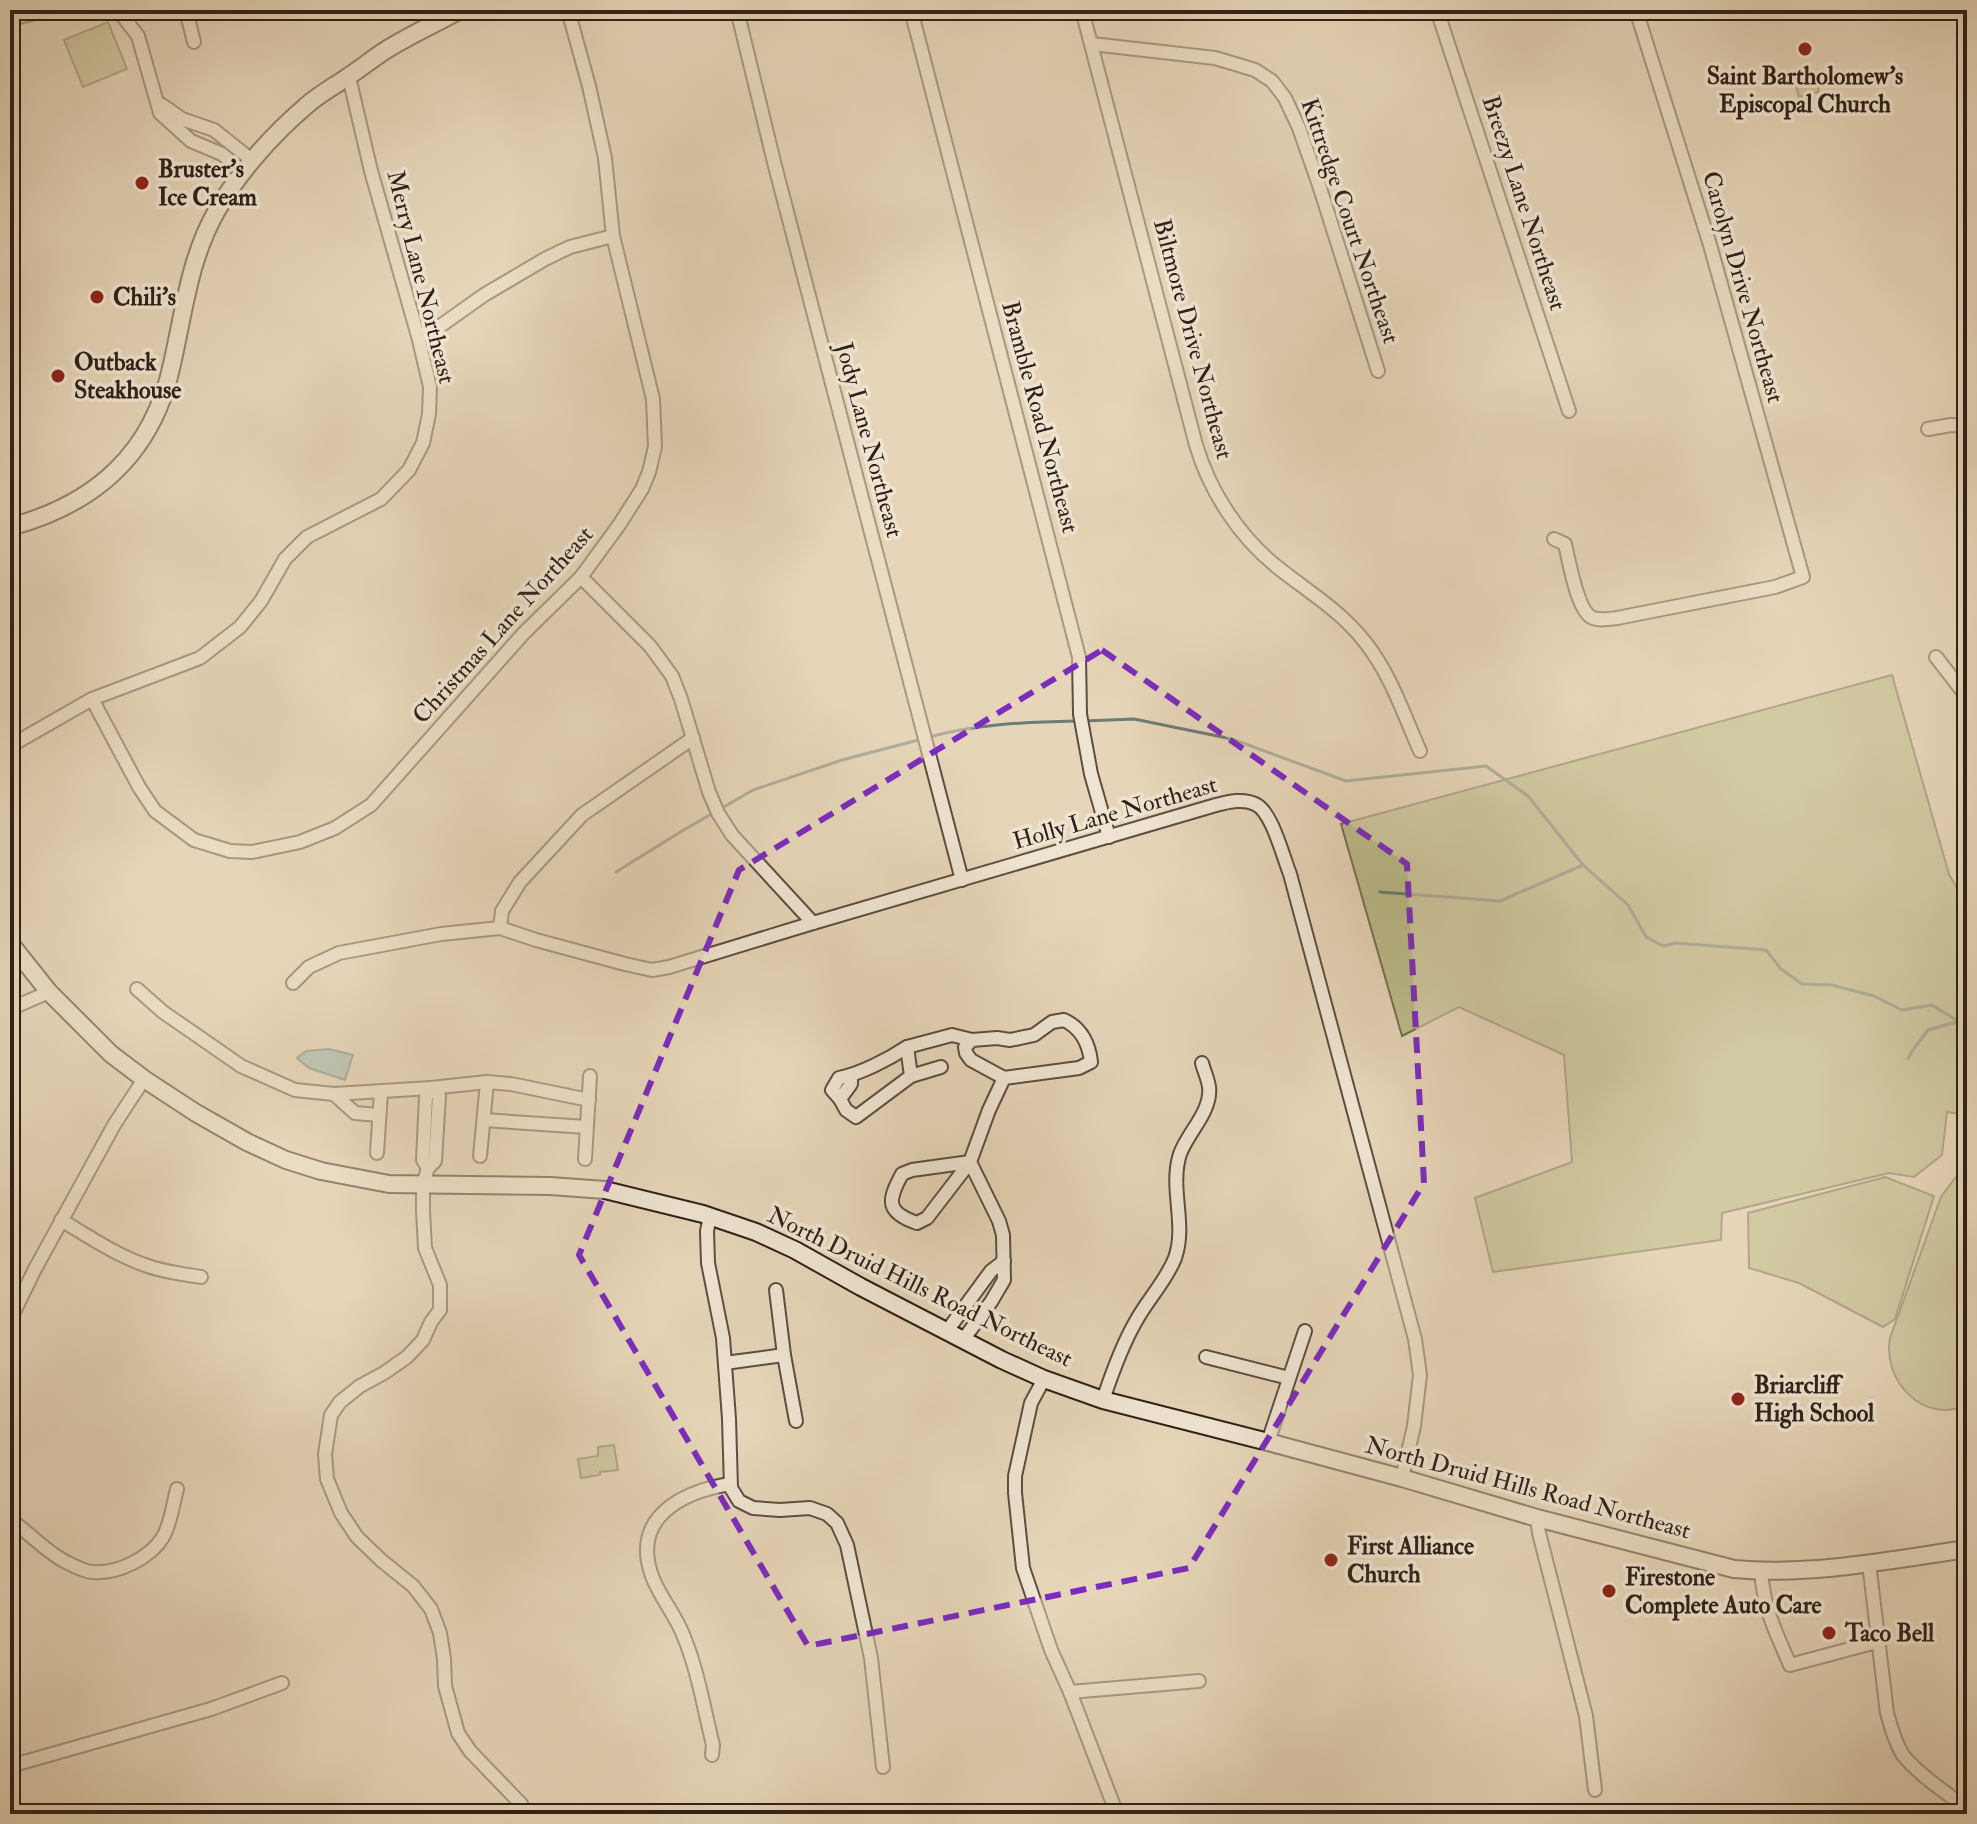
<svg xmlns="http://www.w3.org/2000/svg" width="1977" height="1824" font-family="'IM FELL Double Pica',serif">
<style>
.green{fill:#bbbc8b;stroke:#756e52;stroke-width:2}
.water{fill:#97b8b5;stroke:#6d7c77;stroke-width:2}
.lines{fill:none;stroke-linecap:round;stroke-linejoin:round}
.stream{stroke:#6d7c77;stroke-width:3}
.street-casing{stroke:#5d4e41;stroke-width:16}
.secondary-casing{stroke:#2f2119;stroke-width:20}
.street{stroke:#efe4d1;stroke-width:12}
.secondary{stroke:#efe4d1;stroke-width:16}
.marked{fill:none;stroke:#7b2cbf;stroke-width:6;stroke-dasharray:16 10;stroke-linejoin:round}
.poi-dot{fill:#8f2418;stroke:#efe4d1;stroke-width:3}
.labels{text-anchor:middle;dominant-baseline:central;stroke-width:7;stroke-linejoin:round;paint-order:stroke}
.poi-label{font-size:24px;font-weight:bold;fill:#2f2119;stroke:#efe4d1;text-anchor:start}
.street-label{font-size:24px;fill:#2f2119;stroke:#efe4d1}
</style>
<rect width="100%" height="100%" fill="#e6d5b8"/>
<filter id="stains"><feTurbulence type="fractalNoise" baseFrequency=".0025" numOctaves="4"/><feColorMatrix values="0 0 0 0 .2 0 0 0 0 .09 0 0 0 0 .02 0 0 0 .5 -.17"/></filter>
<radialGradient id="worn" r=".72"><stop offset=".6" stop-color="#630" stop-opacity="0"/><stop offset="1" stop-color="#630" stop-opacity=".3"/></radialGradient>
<!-- green -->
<g class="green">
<path d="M108 22 127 69 83 87 64 40Z"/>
<path d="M1806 73 1807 77 1815 75 1819 92 1799 97 1795 82 1801 81 1800 74Z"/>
<path d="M1892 675 1949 874 1967 906V1115L1947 1112 1942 1155 1914 1177 1889 1173 1722 1213 1721 1240 1493 1272 1475 1198 1572 1162 1564 1055 1459 1007 1402 1036 1341 824Z"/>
<path d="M1967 1170V1405C1924 1425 1882 1381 1890 1338L1941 1197 1955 1178Z"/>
<path d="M1885 1177 1934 1196 1895 1319 1883 1327 1799 1283 1749 1268 1748 1213Z"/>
<path d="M614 1445 618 1470 600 1472V1475L581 1478 578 1459 598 1456V1447Z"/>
</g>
<!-- water -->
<path class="water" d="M329 1049 353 1055 345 1080 309 1068 297 1058 306 1051Z"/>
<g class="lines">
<!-- stream -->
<g class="stream">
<path d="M1084 721 1134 719 1232 739 1346 781 1486 766 1528 796 1583 865 1628 905 1646 937 1663 946 1675 943 1766 950 1781 969 1802 984 1832 985 1874 996 1902 1010 1932 1005 1958 1021 1967 1013"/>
<path d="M929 737C976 724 1027 722 1076 721"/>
<path d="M722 808 753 790 842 760 922 739"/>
<path d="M616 872 682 831 715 812"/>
<path d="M1380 892 1500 901 1583 865"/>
<path d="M1908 1059 1912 1051 1928 1030 1956 1022"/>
</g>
<defs>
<g id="street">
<path d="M118 10 138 36 160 113 191 141 222 154 244 173"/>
<path d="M186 10 194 42"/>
<path d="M737 10 775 166 962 880"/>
<path d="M911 10 1079 657 1080 714 1091 774 1109 837"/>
<path d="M1082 10 1196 445C1210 492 1239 536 1276 566 1307 591 1340 610 1365 642 1391 675 1403 713 1420 751"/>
<path d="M1437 10 1569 411"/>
<path d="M10 19 49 10"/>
<path d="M1092 44 1215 58 1255 70 1272 81 1285 98 1299 128 1319 185 1378 371"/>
<path d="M162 105 182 119 214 130 253 161"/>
<path d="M418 336 436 329 484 295 545 259 570 247 613 236"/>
<path d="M1928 429 1951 425 1967 426"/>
<path d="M1554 539 1565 544C1569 561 1577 609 1591 617 1598 621 1609 619 1617 618L1775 587 1803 577 1710 245 1636 10"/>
<path d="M581 577 650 646 672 676 681 699 709 792 718 813 732 835 813 923"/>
<path d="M1936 657 1967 697"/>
<path d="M92 699 139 787 155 811 194 840 230 851 252 852 300 842 335 828 371 805 523 634 581 577 619 525 642 489 649 472 655 447 653 399 613 236 605 158 589 86 568 10"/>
<path d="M10 746 92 699 200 658 240 627 261 601 285 559 307 537 381 499 409 470 423 443 429 414 430 387 418 336 371 171 349 77"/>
<path d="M500 928 502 911 520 882 582 815 693 738"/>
<path d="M293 983 309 967 339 953 441 934 500 928 536 940 625 964 652 970 669 967 813 923 1216 805C1228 802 1243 798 1255 804 1272 811 1283 857 1290 874L1415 1339 1420 1375 1414 1426 1402 1478"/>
<path d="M137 989 163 1012 241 1066 295 1090 334 1094 431 1088 487 1082 511 1084 589 1100"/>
<path d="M10 1009 49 992"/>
<path d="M851 1075V1084L840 1099 846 1110 856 1117 911 1076 907 1047 952 1035 972 1040 997 1038 1010 1040 1034 1035 1052 1022 1064 1020C1081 1028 1089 1044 1091 1062L1079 1068 1004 1078 971 1060 966 1053 965 1047 972 1040"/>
<path d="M911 1076 941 1067"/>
<path d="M431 1088 439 1096 435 1161 428 1168 423 1185V1211L425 1248 440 1285V1310L431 1322 423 1340 407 1357 384 1373 360 1386 340 1402 331 1415 325 1454 327 1479 341 1513 357 1537 382 1561 413 1586 431 1609 440 1633 444 1659 445 1686 458 1733 470 1751 521 1804 525 1814"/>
<path d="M334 1094 355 1113 379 1115"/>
<path d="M840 1099 832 1090 839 1078C860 1074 889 1059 907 1047"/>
<path d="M484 1120 586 1127"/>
<path d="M377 1153 381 1092"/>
<path d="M480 1156 487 1082"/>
<path d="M585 1159 590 1076"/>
<path d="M970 1162 927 1218 917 1223C885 1212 888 1200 902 1174L912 1170Z"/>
<path d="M428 1168 423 1160 426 1096 431 1088"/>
<path d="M710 1216 707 1231 708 1263 723 1338 729 1419 731 1488 739 1501 753 1508 780 1510 810 1508 827 1514 837 1523 847 1545 871 1658 883 1767"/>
<path d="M61 1220C88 1236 116 1255 145 1265 163 1272 183 1274 201 1277"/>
<path d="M776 1290 784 1355 796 1421"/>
<path d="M10 1320 35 1269 114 1125 144 1079"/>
<path d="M947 1331 991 1271 1004 1261"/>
<path d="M963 1340 991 1302 1004 1280 1003 1235 999 1221 970 1162 989 1110 1004 1078"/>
<path d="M1206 1357 1289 1378"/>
<path d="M725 1363 784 1355"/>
<path d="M1044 1379 1031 1403 1015 1476V1493L1023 1568 1051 1650 1070 1692 1117 1814"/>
<path d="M1103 1400C1112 1373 1122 1345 1136 1321 1148 1299 1166 1281 1175 1258 1187 1224 1169 1188 1180 1154 1188 1132 1212 1111 1209 1087 1208 1079 1204 1071 1202 1063"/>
<path d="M1268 1442 1305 1331"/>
<path d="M1537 1518 1539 1533 1586 1716 1595 1790"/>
<path d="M10 1519C28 1532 44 1550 64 1561 72 1565 84 1572 93 1572 118 1574 150 1558 163 1537 171 1523 173 1504 177 1489"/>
<path d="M1869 1563 1887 1713C1891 1727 1895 1743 1903 1755 1920 1776 1946 1792 1967 1809"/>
<path d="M1761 1571C1764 1610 1775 1630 1790 1665L1880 1641"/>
<path d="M1070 1692 1199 1681"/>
<path d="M712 1755 713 1745C704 1709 698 1671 684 1637 676 1615 660 1598 652 1576 631 1518 681 1492 730 1484"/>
<path d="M10 1766 211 1709 282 1683"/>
</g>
<g id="secondary">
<path d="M10 527C96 504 153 453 172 364 184 312 189 260 216 212 238 173 272 135 306 106 318 95 333 87 346 78 360 69 372 59 386 50 410 35 436 23 461 10"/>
<path d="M10 943 49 992 111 1054 144 1079 196 1113 247 1142 286 1160 321 1171 389 1184 550 1186 605 1190 703 1214 756 1232 795 1250 861 1287 1002 1360 1044 1379 1103 1400 1268 1442 1402 1478 1537 1518 1734 1569C1811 1576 1891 1560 1967 1549"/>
</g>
</defs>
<!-- street casing -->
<use href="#street" class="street-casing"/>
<!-- secondary casing -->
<use href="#secondary" class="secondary-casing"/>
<!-- street -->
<use href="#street" class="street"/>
<!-- secondary -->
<use href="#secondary" class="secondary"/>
</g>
<!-- marked area -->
<path d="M0 0H1977V1824H0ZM1102 650 1407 864 1424 1183 1189 1568 808 1646 579 1255 739 870Z" fill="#e6d5b8" fill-opacity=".55" fill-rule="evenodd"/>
<path class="marked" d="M1102 650 1407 864 1424 1183 1189 1568 808 1646 579 1255 739 870Z"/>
<!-- markers -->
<g class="poi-dot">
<circle cx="1805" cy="49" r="8"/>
<circle cx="142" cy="183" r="8"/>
<circle cx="97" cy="297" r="8"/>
<circle cx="58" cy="376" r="8"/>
<circle cx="1738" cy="1399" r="8"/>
<circle cx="1331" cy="1560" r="8"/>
<circle cx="1609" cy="1591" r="8"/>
<circle cx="1829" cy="1633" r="8"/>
</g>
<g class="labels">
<!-- poi labels -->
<g class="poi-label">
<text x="1805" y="76" text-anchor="middle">Saint Bartholomew's<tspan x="1805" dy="28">Episcopal Church</tspan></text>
<text x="158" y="169">Bruster's<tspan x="158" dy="28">Ice Cream</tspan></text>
<text x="113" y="297">Chili's</text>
<text x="74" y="362">Outback<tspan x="74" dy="28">Steakhouse</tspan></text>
<text x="1754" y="1385">Briarcliff<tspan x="1754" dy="28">High School</tspan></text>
<text x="1347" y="1546">First Alliance<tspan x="1347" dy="28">Church</tspan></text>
<text x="1625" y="1577">Firestone<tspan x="1625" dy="28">Complete Auto Care</tspan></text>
<text x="1845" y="1633">Taco Bell</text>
</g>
<!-- street labels -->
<g class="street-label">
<text transform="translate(1524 203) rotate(72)">Breezy Lane Northeast</text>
<text transform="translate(1350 221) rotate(71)">Kittredge Court Northeast</text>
<text transform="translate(421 277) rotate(76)">Merry Lane Northeast</text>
<text transform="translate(1743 287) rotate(74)">Carolyn Drive Northeast</text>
<text transform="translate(1193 339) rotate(75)">Biltmore Drive Northeast</text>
<text transform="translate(1040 417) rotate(75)">Bramble Road Northeast</text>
<text transform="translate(869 440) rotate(75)">Jody Lane Northeast</text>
<text transform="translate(503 625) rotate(-48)">Christmas Lane Northeast</text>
<text transform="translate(1115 813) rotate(-16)">Holly Lane Northeast</text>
<text transform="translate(920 1287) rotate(26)">North Druid Hills Road Northeast</text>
<text transform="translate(1528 1488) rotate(15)">North Druid Hills Road Northeast</text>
</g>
</g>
<!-- margin -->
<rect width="1977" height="1824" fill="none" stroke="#e6d5b8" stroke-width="40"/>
<rect x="12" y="12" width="1953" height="1800" fill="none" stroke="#2f2119" stroke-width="4"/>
<rect x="20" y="20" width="1937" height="1784" fill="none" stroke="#2f2119" stroke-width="2"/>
<rect width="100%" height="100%" filter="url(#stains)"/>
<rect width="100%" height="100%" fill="url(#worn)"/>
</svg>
